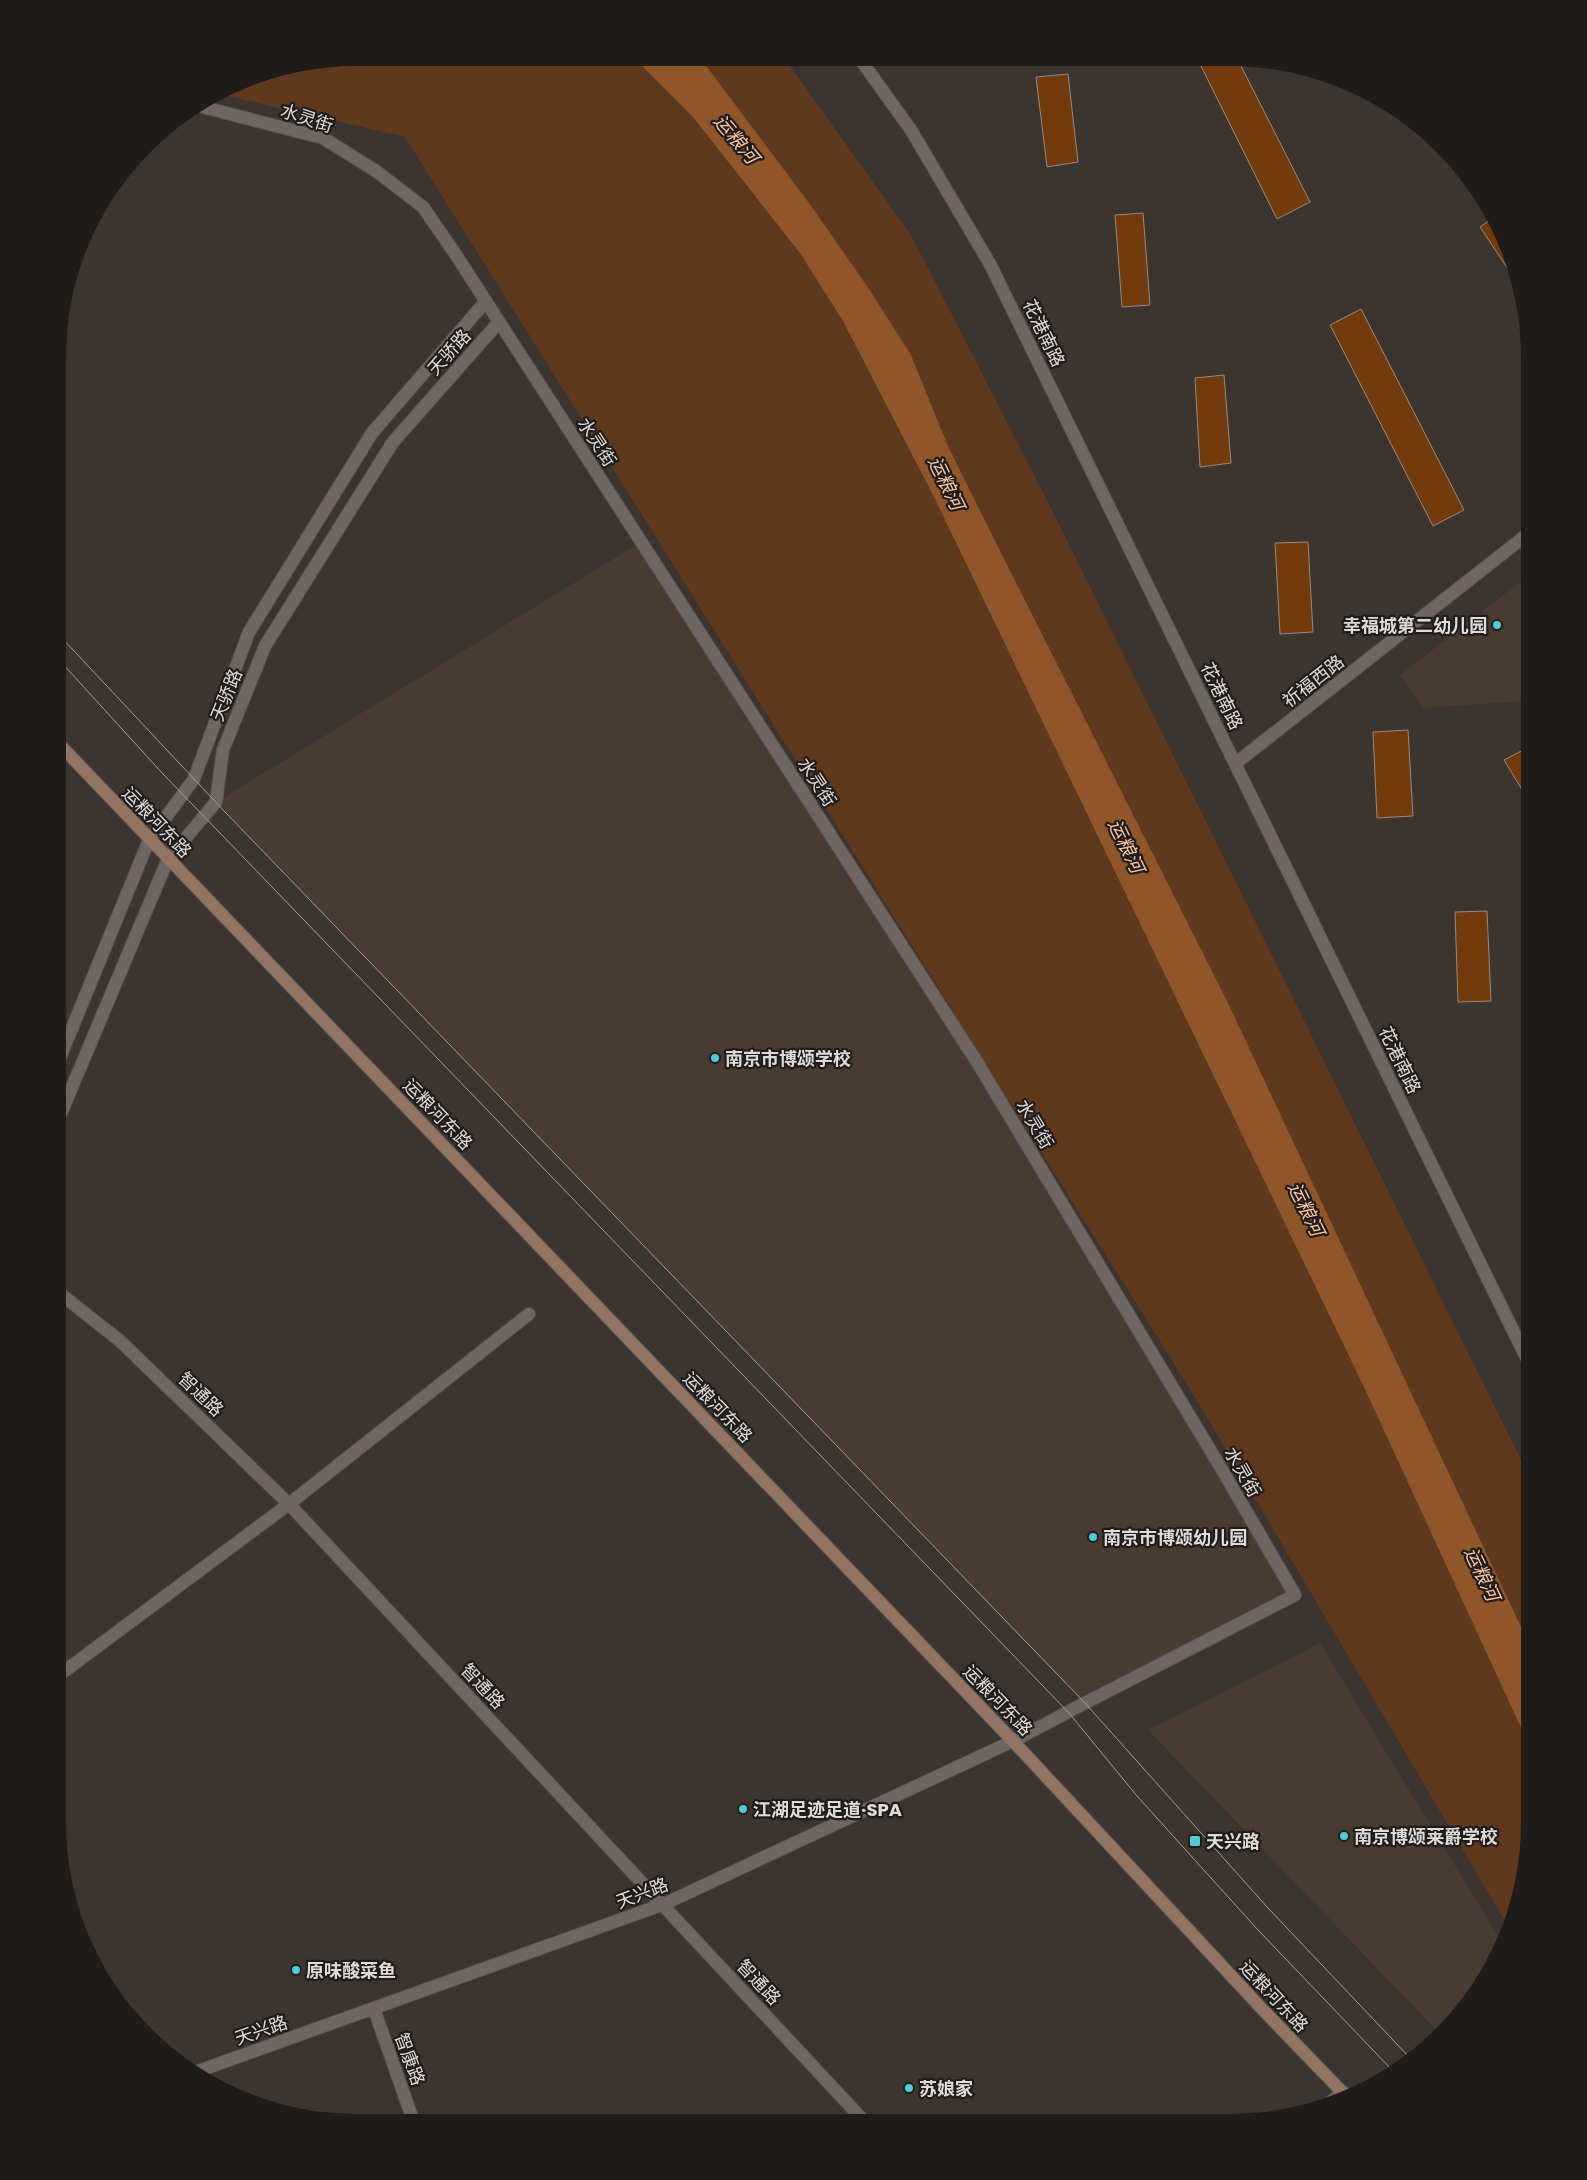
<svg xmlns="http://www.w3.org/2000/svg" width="1587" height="2180" font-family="Poppins,'Noto Sans SC',sans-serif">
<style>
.built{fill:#493b32}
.green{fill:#5f391e}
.water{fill:#90562a}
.building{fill:#733b0b;stroke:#948b85}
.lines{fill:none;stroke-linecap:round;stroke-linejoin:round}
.minor-casing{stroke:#57514d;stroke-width:14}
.tertiary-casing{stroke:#57514d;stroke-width:14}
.secondary-casing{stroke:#57514d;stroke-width:14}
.minor{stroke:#6f6661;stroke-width:12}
.tertiary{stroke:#6f6661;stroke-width:12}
.secondary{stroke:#917462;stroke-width:12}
.tram{stroke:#a49e9b;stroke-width:1}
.poi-dot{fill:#52cbd8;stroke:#201c1a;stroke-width:2}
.labels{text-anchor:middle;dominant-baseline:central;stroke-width:4.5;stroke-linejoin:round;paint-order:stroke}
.street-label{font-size:18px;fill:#e0dbd8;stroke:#201c1a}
.poi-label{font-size:18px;font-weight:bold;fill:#e0dbd8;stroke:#201c1a;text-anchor:start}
.water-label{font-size:19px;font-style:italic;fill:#f8c4a1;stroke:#201c1a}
</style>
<rect width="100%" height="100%" fill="#3b342f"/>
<!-- built -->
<g class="built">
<path d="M641 542 1129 1315 1295 1595 1085 1703 216 802Z"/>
<path d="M1529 575V701L1424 708 1400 675Z"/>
<path d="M1320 1643 1502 1943 1479 1989 1440 2034 1148 1730Z"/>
</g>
<!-- green -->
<path class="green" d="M357 58 785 59 911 235 1052 510 1529 1476V1843L1514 1919 1509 1928 1198 1402 405 137 223 95 261 73Z"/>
<!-- water -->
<path class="water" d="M634 58H697L707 67 809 203 867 286 910 353 948 446 991 533 1228 1003 1529 1644V1745L1364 1387 934 497 843 321 800 253 693 117Z"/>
<!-- building -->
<g class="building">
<path d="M1198 60H1238L1310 202 1277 219Z"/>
<path d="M1068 74 1078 162 1047 167 1036 77Z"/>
<path d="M1143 213 1150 305 1122 307 1115 215Z"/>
<path d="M1494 217 1498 224 1515 269 1510 272 1480 227Z"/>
<path d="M1361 309 1464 510 1433 526 1330 325Z"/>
<path d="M1224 375 1231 463 1200 467 1195 378Z"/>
<path d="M1308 542 1313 632 1280 634 1275 543Z"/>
<path d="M1408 730 1413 816 1377 818 1373 732Z"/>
<path d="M1529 747V801L1504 760Z"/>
<path d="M1487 911 1491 1001 1458 1002 1455 912Z"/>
</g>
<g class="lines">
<defs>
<g id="minor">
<path d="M860 59 911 130 990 264 1529 1363"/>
<path d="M203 107 323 138 376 171 423 207 456 255 977 1062 1221 1468 1295 1595 1085 1703"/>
<path d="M1236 763 1529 533"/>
<path d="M289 1504 529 1314"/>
<path d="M1327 2105 1343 2092"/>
</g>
<g id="tertiary">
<path d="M59 1060 149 840 194 779 249 632 372 433 486 301"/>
<path d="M59 1118 168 859 216 802 223 750 265 646 393 442 499 322"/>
<path d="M58 1292 119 1340 289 1504 864 2121"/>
<path d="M58 1676 289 1504"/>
<path d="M374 2009 413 2120"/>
<path d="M193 2073 664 1904 1013 1741 1085 1703"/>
</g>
<path id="secondary" d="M59 744 1013 1741 1264 2011 1347 2097"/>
</defs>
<!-- minor casing -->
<use href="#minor" class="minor-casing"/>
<!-- tertiary casing -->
<use href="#tertiary" class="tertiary-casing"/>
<!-- secondary casing -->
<use href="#secondary" class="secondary-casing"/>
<!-- minor -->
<use href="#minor" class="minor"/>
<!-- tertiary -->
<use href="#tertiary" class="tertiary"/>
<!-- secondary -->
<use href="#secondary" class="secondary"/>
<!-- tram -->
<g class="tram">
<path d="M60 636 226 813 1085 1703 1268 1908 1411 2059"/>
<path d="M60 661 164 775 1069 1713 1137 1796 1258 1930 1393 2071"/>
</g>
</g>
<!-- markers -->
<g class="poi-dot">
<circle cx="1497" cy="625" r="5"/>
<circle cx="715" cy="1058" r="5"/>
<circle cx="1093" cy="1537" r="5"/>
<circle cx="743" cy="1809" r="5"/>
<circle cx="1344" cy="1836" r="5"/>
<rect x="1189" y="1835" width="12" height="12" rx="2.5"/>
<circle cx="296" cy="1970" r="5"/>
<circle cx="909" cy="2088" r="5"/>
</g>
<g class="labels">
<!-- street labels -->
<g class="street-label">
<text transform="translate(307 118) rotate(18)">水灵街</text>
<text transform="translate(1044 333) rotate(64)">花港南路</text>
<text transform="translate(449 352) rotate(-48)">天骄路</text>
<text transform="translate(597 442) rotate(57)">水灵街</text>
<text transform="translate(1313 681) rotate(-38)">祈福西路</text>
<text transform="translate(226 695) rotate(-68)">天骄路</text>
<text transform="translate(1222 696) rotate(64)">花港南路</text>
<text transform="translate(817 782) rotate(57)">水灵街</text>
<text transform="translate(157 822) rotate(46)">运粮河东路</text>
<text transform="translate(1400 1060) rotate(64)">花港南路</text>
<text transform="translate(438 1114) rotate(46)">运粮河东路</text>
<text transform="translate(1035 1124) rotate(59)">水灵街</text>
<text transform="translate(201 1394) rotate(44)">智通路</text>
<text transform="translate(718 1407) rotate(46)">运粮河东路</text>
<text transform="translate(1243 1472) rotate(60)">水灵街</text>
<text transform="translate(483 1686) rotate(47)">智通路</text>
<text transform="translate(998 1700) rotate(46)">运粮河东路</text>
<text transform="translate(642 1893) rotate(-21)">天兴路</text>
<text transform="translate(759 1982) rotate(47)">智通路</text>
<text transform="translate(1274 1996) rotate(47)">运粮河东路</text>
<text transform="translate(261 2030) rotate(-19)">天兴路</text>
<text transform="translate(410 2059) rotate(70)">智康路</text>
</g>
<!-- poi labels -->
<g class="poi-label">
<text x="1487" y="625" text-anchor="end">幸福城第二幼儿园</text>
<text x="725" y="1058">南京市博颂学校</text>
<text x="1103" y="1537">南京市博颂幼儿园</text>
<text x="753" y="1809">江湖足迹足道·SPA</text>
<text x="1354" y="1836">南京博颂莱爵学校</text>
<text x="1206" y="1841">天兴路</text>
<text x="306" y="1970">原味酸菜鱼</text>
<text x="919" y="2088">苏娘家</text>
</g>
<!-- water labels -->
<g class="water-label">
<text transform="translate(736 139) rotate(50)">运粮河</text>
<text transform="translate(946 483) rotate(64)">运粮河</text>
<text transform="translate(1126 846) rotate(64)">运粮河</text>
<text transform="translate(1306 1209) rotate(64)">运粮河</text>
<text transform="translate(1482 1574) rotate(65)">运粮河</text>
</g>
</g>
<!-- crop -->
<path d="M0 0H1587V2180H0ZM357 66H1230A291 291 0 0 1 1521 357V1823A291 291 0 0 1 1230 2114H357A291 291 0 0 1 66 1823V357A291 291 0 0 1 357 66Z" fill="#201c1a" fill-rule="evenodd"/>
</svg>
